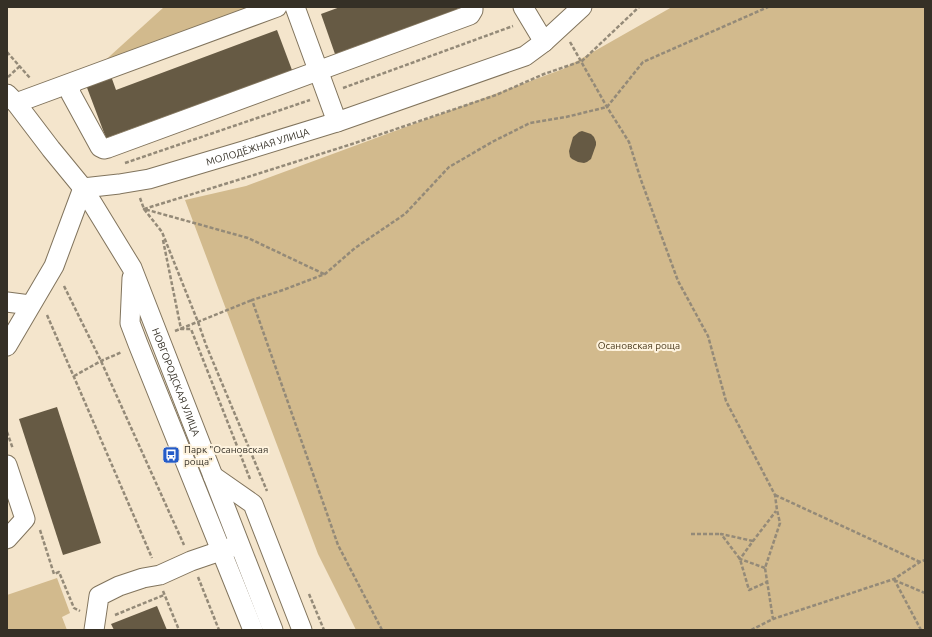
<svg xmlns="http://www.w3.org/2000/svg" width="932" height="637" font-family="Ubuntu,sans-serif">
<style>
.green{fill:#d2ba8d}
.building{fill:#665a44}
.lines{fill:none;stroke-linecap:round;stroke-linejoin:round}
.minor-casing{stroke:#81745d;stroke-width:21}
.path{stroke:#948a78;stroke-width:2.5;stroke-dasharray:4 2;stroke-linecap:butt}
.minor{stroke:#fff;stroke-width:19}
.labels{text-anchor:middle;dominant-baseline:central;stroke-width:4;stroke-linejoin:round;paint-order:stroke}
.street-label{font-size:10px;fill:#353026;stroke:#fef3de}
.park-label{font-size:10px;fill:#49391b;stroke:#fef3de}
.poi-label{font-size:10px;fill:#353026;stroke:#fef3de;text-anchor:start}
</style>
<rect width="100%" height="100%" fill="#f4e5cc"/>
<!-- green -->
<g class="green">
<path d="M164 7H260L100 65Z"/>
<path d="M672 7H925V630H356L318 554 185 200 246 186 563 69Z"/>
<path d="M57 578 70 613 62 617 67 630H7V595Z"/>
</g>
<!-- building -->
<g class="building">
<path d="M340 7H457L458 9 335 54 321 14Z"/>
<path d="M277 30 292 70 106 138 86 85 111 76 116 90Z"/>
<path d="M582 131 591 134 594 137 596 142V145L591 159 587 162 584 163 578 162 572 159 570 157 569 151 573 137 579 132Z"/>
<path d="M57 407 101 543 63 555 19 419Z"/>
<path d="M157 606 167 630H114L111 624Z"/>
</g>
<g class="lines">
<defs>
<g id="minor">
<path d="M295 7 337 122"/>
<path d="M523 7 544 42"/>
<path d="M73 83 70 88 71 94 100 147 104 149 108 148 470 15 473 10V7"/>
<path id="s1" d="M7 94 16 103 51 149 83 188 132 268 273 630"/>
<path d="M16 103 277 7"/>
<path id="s2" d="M83 188 119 184 149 179 243 151 337 122 525 56 544 42 582 7"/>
<path d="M132 278 130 323 138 344 253 630"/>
<path d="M7 302 30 305"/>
<path d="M7 346 54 266 83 188"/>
<path d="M7 465 25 519 7 539"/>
<path d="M213 476 253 504 302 630"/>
<path d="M94 630 99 596 119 586 143 578 160 575 191 561 232 547"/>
</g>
</defs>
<!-- minor casing -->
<use href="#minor" class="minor-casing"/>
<!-- path -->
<g class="path">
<path d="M570 42 607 107 629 142 641 180 678 281 708 336 726 401 775 495 777 510 780 523 765 568 773 619"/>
<path d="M7 52 30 78"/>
<path d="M8 77 20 66"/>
<path d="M343 88 513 26"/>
<path d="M125 163 310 100"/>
<path d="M140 198 144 209 162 232 198 322 206 345 267 491"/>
<path d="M163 240 181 329H191L250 479"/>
<path d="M324 274 248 238 144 209 254 175 352 144 496 95 544 74 582 61 639 7"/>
<path d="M64 286 101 361 184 545"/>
<path d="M47 315 77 384 152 558"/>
<path d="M175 331 252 300"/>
<path d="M74 376 101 361 122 352"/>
<path d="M7 432 13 449"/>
<path d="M775 495 920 562"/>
<path d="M40 530 54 574 59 572 74 608 80 611"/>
<path d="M691 534H721"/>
<path d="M753 541 721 534 740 559 749 590 767 582"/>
<path d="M765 568 740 559 753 541 776 511"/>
<path d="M198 577 219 630"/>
<path d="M894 579 921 630"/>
<path d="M894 580 925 593"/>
<path d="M163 591 179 630"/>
<path d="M309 594 324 630"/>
<path d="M115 615 164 595"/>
<path d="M382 630 338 545 252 300 283 290 325 274 355 248 405 214 449 167 494 141 530 123 566 117 607 107 643 62 768 7"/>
<path d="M751 630 773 619 894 579 920 562 925 560"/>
</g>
<!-- minor -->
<use href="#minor" class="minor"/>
</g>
<!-- icons -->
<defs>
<symbol id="bus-square" viewBox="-11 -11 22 22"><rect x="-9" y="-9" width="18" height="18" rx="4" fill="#245bc8" stroke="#fef3de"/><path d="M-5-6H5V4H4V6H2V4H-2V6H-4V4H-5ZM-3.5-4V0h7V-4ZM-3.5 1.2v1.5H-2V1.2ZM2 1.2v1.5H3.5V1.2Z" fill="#fff"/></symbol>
</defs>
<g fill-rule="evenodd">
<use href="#bus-square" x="161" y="445" width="20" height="20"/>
</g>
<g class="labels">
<!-- street labels -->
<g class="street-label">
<text stroke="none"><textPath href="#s2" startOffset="180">МОЛОДЁЖНАЯ УЛИЦА</textPath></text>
<text stroke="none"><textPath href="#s1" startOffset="337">НОВГОРОДСКАЯ УЛИЦА</textPath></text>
</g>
<!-- park labels -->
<g class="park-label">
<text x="639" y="345">Осановская роща</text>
</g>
<!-- poi labels -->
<g class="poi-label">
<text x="184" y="449">Парк "Осановская<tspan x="184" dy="12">роща"</tspan></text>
</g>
</g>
<!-- border -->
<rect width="932" height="637" fill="none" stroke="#353026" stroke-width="16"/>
</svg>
